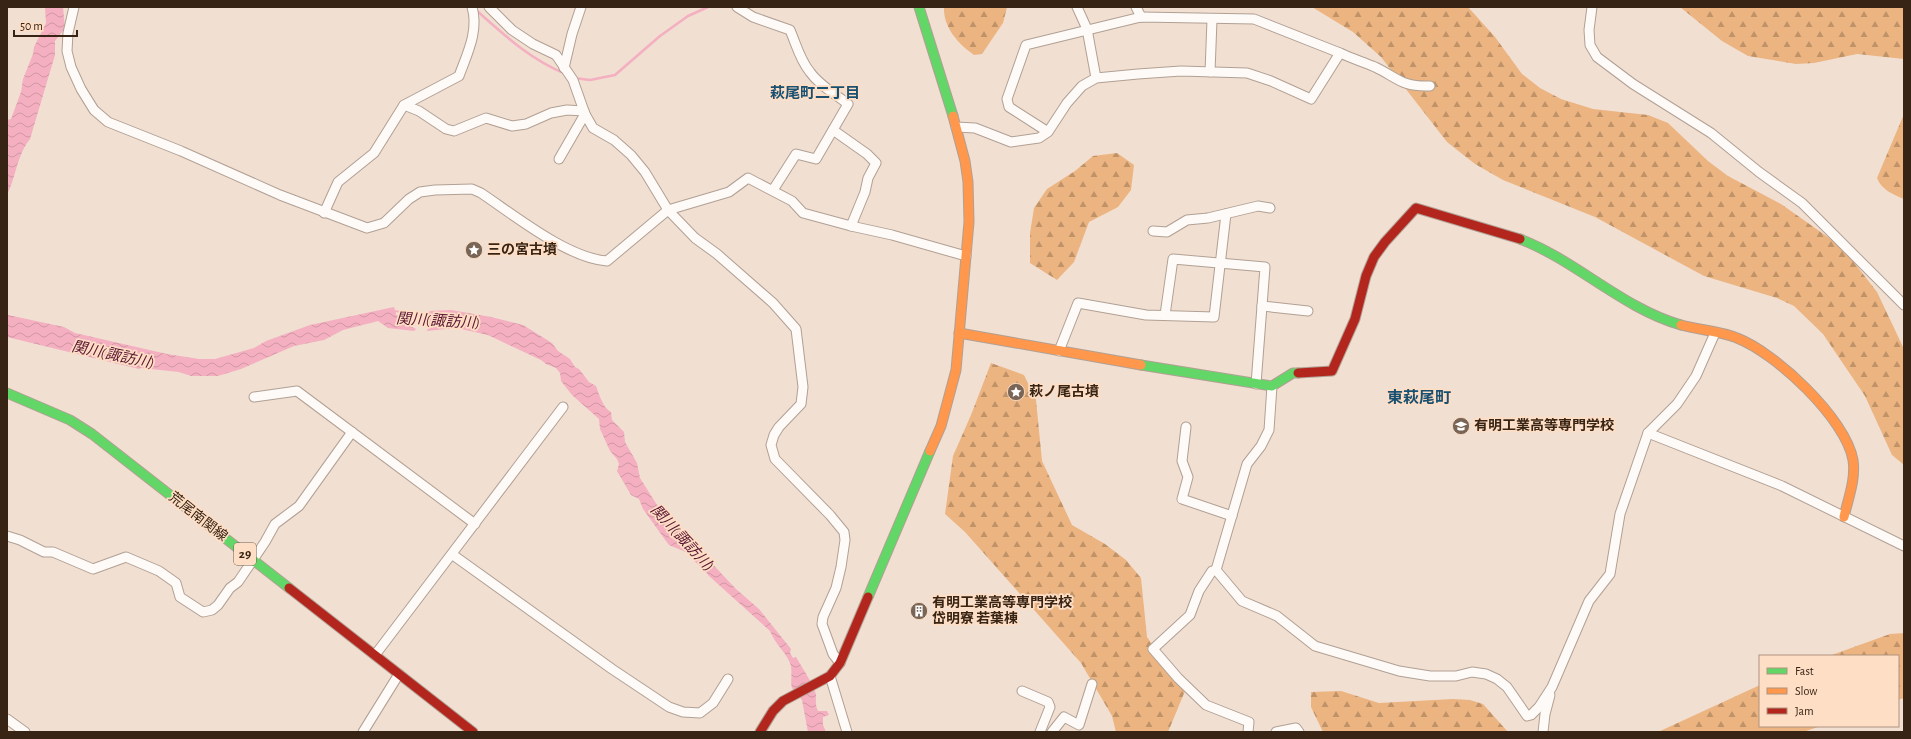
<svg xmlns="http://www.w3.org/2000/svg" width="1911" height="739" font-family="'Alegreya Sans','Noto Sans JP',sans-serif">
<style>
.forest{fill:url(#forest-firs)}
.water{fill:url(#water-waves)}
.lines{fill:none;stroke-linecap:round;stroke-linejoin:round}
.stream{stroke:#f4afc0;stroke-width:2.5}
.street-casing{stroke:#b1a093;stroke-width:11}
.fast-casing{stroke:#b1a093;stroke-width:11}
.slow-casing{stroke:#b1a093;stroke-width:11}
.jam-casing{stroke:#b1a093;stroke-width:11}
.street{stroke:#fdfaf8;stroke-width:9}
.fast{stroke:#63d668;stroke-width:9}
.slow{stroke:#ff974d;stroke-width:9}
.jam{stroke:#b3261e;stroke-width:9}
.labels{text-anchor:middle;dominant-baseline:central;stroke-width:3.5;stroke-linejoin:round;paint-order:stroke}
.shield{fill:#fedec5;stroke:#735c49;stroke-width:1}
.shield-label{font-size:13px;font-weight:bold;fill:#382414}
.poi-label{font-size:14px;font-weight:bold;fill:#382414;stroke:#fedec5;text-anchor:start}
.street-label{font-size:14px;fill:#382414;stroke:#fedec5}
.neighbourhood-label{font-size:15px;font-weight:bold;fill:#185072;stroke:#fedec5}
.water-label{font-size:15px;font-style:italic;fill:#5a1531;stroke:#fedec5}
.quarter-label{font-size:16px;font-weight:bold;fill:#185072;stroke:#fedec5}
</style>
<defs>
<pattern id="forest-firs" width="22" height="20" patternUnits="userSpaceOnUse"><rect width="22" height="20" fill="#ecb481"/><path d="M5 1l3.5 6h-7zM16 11l3.5 6h-7z" fill="#c09268"/></pattern>
<pattern id="water-waves" width="16" height="10" patternUnits="userSpaceOnUse"><rect width="16" height="10" fill="#f4afc0"/><path d="M0 5q4-4 8 0t8 0" fill="none" stroke="#d296a4"/></pattern>
</defs>
<rect width="100%" height="100%" fill="#f1dfd2"/>
<!-- forest -->
<g class="forest">
<path d="M944 7H1007L1003 23 982 54 974 55C958 44 943 27 944 7Z"/>
<path d="M1312 7H1468L1495 37 1522 74 1540 88 1561 99 1593 109 1648 115 1668 123 1708 161 1728 176 1781 204 1842 247 1877 292 1904 349V465L1892 455 1865 396 1823 334 1794 306 1777 298 1704 276 1595 217 1503 180 1475 164 1447 142 1381 57 1353 32Z"/>
<path d="M1680 7H1904V59L1857 54 1814 63 1796 64 1748 56 1722 41Z"/>
<path d="M1904 114V199C1892 194 1882 190 1877 178Z"/>
<path d="M1117 153 1134 165 1131 190 1118 207 1089 222 1074 262 1057 280 1030 263V233L1034 208 1047 189 1075 171 1093 156Z"/>
<path d="M991 363 1024 375 1036 400 1042 461 1072 525 1105 544 1126 560 1141 578 1147 637 1185 691 1168 732H1116L1112 716 1081 663 965 532 945 514 953 456 971 415Z"/>
<path d="M1904 633V698L1898 700V656H1829L1890 634Z"/>
<path d="M1760 685V726H1821L1803 732H1658Z"/>
<path d="M1341 691 1379 703 1453 699 1470 700 1483 704 1508 732H1323L1311 707V692Z"/>
</g>
<!-- water -->
<g class="water">
<path d="M45 7H63L65 28 55 41V55L30 139C17 155 16 177 7 195V120L11 119 21 92 23 79 33 54 34 47 46 23Z"/>
<path d="M394 307 395 310 400 311V313L396 312V315L416 320 423 318 430 311 451 310 491 317 523 325 552 343 558 351 570 359 575 367 579 369 589 382 596 386C599 394 603 408 611 412L612 420 624 432 625 442 637 463 640 478 657 505 670 516 687 537 736 589 759 609 791 649 790 653 793 658 796 657C800 664 815 687 816 695 816 701 815 704 818 711H827L829 715 823 717V725L826 732H808L802 700 792 688C790 681 793 670 790 663 785 651 775 644 770 631L709 576C703 567 693 562 688 553L669 545 666 541 643 509 639 499 631 495 617 471 619 464 617 459 610 451 600 429 599 419 572 395 561 381 560 373 556 368 546 364 541 360 488 335 461 329H446L427 331 429 326 427 324 431 321 426 319 420 322H409V325L416 329 414 331 388 328 378 321 343 330 324 340 294 346 241 369 218 376H191L179 372 141 368 139 369 7 337V316L8 315 64 327 75 333 167 354 199 359H215L254 348 266 341 310 325Z"/>
</g>
<g class="lines">
<!-- stream -->
<g class="stream">
<path d="M476 10C504 35 531 60 566 74"/>
<path d="M574 78 590 80 615 75 660 36 688 16 708 7"/>
</g>
<defs>
<g id="street">
<path d="M74 7 68 33 67 51 71 67 81 89 94 110 108 122 181 151 280 195 367 228 384 223 409 199 420 192 435 190 472 189 481 193C514 215 567 258 607 261L668 210 729 192 748 178 792 201 803 213 851 226 892 235 966 256"/>
<path d="M489 7 512 30 533 44 556 55 573 80 585 114 593 128 614 140 631 155 645 172 668 210 695 238 717 254 773 303 796 329 803 387 801 404 779 427 774 435 771 445 775 459 830 515 844 532 845 540 841 567 836 588 823 617 822 624 833 654 840 663"/>
<path d="M737 7 753 17 790 30C796 44 800 60 810 72 819 85 835 94 848 104L816 159 796 154 773 190"/>
<path d="M1077 7 1087 29 1096 78"/>
<path d="M1136 7 1141 17"/>
<path d="M1592 7 1589 30 1590 45 1597 57 1633 84 1711 133 1759 172 1802 203 1904 305"/>
<path d="M1340 53C1351 58 1363 62 1375 67 1398 78 1401 87 1430 86"/>
<path d="M564 68 572 34 581 7"/>
<path d="M1210 72 1212 20"/>
<path d="M404 105 419 111 446 129 454 131 486 118 512 126 526 124 551 113 567 110 584 111"/>
<path d="M956 127 975 128 1011 142 1039 138 1048 132 1067 103 1082 86 1096 78 1138 74 1181 71 1247 73 1271 81 1311 99 1340 53 1254 19 1141 17 1026 45 1007 99 1009 107 1048 132"/>
<path d="M833 130 867 154 876 163 868 178 865 192 851 226"/>
<path d="M559 159 585 114"/>
<path d="M324 213 338 182 374 153 404 105 459 76C467 54 479 31 472 7"/>
<path d="M1153 231 1167 232 1187 220 1208 218 1258 206 1270 208"/>
<path d="M1262 306 1308 311"/>
<path d="M1165 315 1173 259 1265 267 1256 384"/>
<path d="M1059 351 1078 303 1146 315 1214 317 1226 214"/>
<path d="M1272 386 1269 430 1261 446 1247 464 1216 570 1242 601 1277 616 1315 646 1399 671 1430 676H1456L1472 672 1486 674 1497 679 1507 687 1527 716 1531 715 1539 707 1552 687 1589 601 1610 574 1620 514 1648 433 1677 404 1696 376 1715 333"/>
<path d="M254 397 297 391 475 524"/>
<path d="M1186 427 1182 461 1188 477 1182 499 1232 516"/>
<path d="M1648 433 1782 486 1904 546"/>
<path d="M7 536 20 540 44 552H53L93 569 126 557 159 571 176 583 180 597 203 612 212 610 218 605 230 588 238 582 265 542 275 524 299 506 352 432"/>
<path d="M453 555 612 669 669 707 683 712 700 713 713 703 728 679"/>
<path d="M1216 570 1212 571 1199 591 1190 615 1153 649 1178 678 1206 705 1249 722 1248 732"/>
<path d="M375 655 563 407"/>
<path d="M830 676 847 732"/>
<path d="M1022 691 1048 702 1050 707 1040 732"/>
<path d="M7 719 25 732"/>
<path d="M363 732 399 674"/>
<path d="M1052 732 1064 717 1079 725 1092 684"/>
<path d="M1276 732 1296 728 1299 732"/>
<path d="M1543 732 1545 714 1550 695"/>
</g>
<g id="fast">
<path d="M919 7 953 116"/>
<path d="M1520 239C1577 261 1622 308 1681 325"/>
<path d="M1141 365 1272 386 1293 373H1298"/>
<path d="M7 393 70 420 92 434 289 588"/>
<path d="M868 597 930 451"/>
</g>
<g id="slow">
<path d="M1681 325C1699 330 1721 331 1737 338 1776 353 1846 419 1853 460 1856 479 1848 499 1844 517"/>
<path d="M959 333 1141 365"/>
<path d="M930 451 941 426 956 370 969 222 968 182 965 161 953 116"/>
</g>
<g id="jam">
<path d="M1298 373 1332 371 1355 319 1366 276 1374 257 1385 242 1416 208 1520 239"/>
<path d="M289 588 473 732"/>
<path d="M760 732 773 711 783 701 830 676 840 663 868 597"/>
</g>
</defs>
<!-- street casing -->
<use href="#street" class="street-casing"/>
<!-- fast casing -->
<use href="#fast" class="fast-casing"/>
<!-- slow casing -->
<use href="#slow" class="slow-casing"/>
<!-- jam casing -->
<use href="#jam" class="jam-casing"/>
<!-- street -->
<use href="#street" class="street"/>
<!-- fast -->
<use href="#fast" class="fast"/>
<!-- slow -->
<use href="#slow" class="slow"/>
<!-- jam -->
<use href="#jam" class="jam"/>
</g>
<!-- icons -->
<defs>
<symbol id="sight-disc" viewBox="-11 -11 22 22"><circle r="9.5" fill="#796556" stroke="#fedec5"/><path d="M0-6L1.8-2.2L6-1.7L2.9 1.2L3.7 5.4L0 3.3L-3.7 5.4L-2.9 1.2L-6-1.7L-1.8-2.2Z" fill="#fff"/></symbol>
<symbol id="school-disc" viewBox="-11 -11 22 22"><circle r="9.5" fill="#796556" stroke="#fedec5"/><path d="M0-5L7-2L0 1L-7-2ZM-4 1L0 2.5L4 1V4Q0 6-4 4Z" fill="#fff"/></symbol>
<symbol id="building-disc" viewBox="-11 -11 22 22"><circle r="9.5" fill="#796556" stroke="#fedec5"/><path d="M-4-6H4V6H1V3H-1V6H-4ZM-2.5-4.3h1.7v1.8h-1.7ZM.8-4.3h1.7v1.8H.8ZM-2.5-1h1.7V.8h-1.7ZM.8-1h1.7V.8H.8Z" fill="#fff"/></symbol>
</defs>
<g fill-rule="evenodd">
<use href="#sight-disc" x="464" y="240" width="20" height="20"/>
<use href="#sight-disc" x="1006" y="382" width="20" height="20"/>
<use href="#school-disc" x="1451" y="416" width="20" height="20"/>
<use href="#building-disc" x="909" y="601" width="20" height="20"/>
</g>
<g class="labels">
<!-- shield labels -->
<rect class="shield" x="234" y="543" width="22" height="22" rx="3"/>
<g class="shield-label">
<text x="245" y="554">29</text>
</g>
<!-- poi labels -->
<g class="poi-label">
<text x="487" y="250">三の宮古墳</text>
<text x="1029" y="392">萩ノ尾古墳</text>
<text x="1474" y="426">有明工業高等専門学校</text>
<text x="932" y="603">有明工業高等専門学校<tspan x="932" dy="16">岱明寮 若葉棟</tspan></text>
</g>
<!-- street labels -->
<g class="street-label">
<text transform="translate(198 517) rotate(38)">荒尾南関線</text>
</g>
<!-- neighbourhood labels -->
<g class="neighbourhood-label">
<text x="815" y="93">萩尾町二丁目</text>
</g>
<!-- water labels -->
<g class="water-label">
<text transform="translate(438 321) rotate(3)">関川(諏訪川)</text>
<text transform="translate(113 355) rotate(12)">関川(諏訪川)</text>
<text transform="translate(682 538) rotate(47)">関川(諏訪川)</text>
</g>
<!-- quarter labels -->
<g class="quarter-label">
<text x="1419" y="398">東萩尾町</text>
</g>
</g>
<!-- border -->
<rect width="1911" height="739" fill="none" stroke="#382414" stroke-width="16"/>
<!-- legend -->
<rect x="1759" y="655" width="140" height="72" fill="#fedec5" stroke="#af947e"/>
<rect x="1767" y="668" width="20" height="6" fill="#63d668" stroke="#af947e"/>
<text x="1795" y="675" font-size="12" fill="#382414">Fast</text>
<rect x="1767" y="688" width="20" height="6" fill="#ff974d" stroke="#af947e"/>
<text x="1795" y="695" font-size="12" fill="#382414">Slow</text>
<rect x="1767" y="708" width="20" height="6" fill="#b3261e" stroke="#af947e"/>
<text x="1795" y="715" font-size="12" fill="#382414">Jam</text>
<!-- scale -->
<path d="M14 30v6h63v-6" fill="none" stroke="#382414" stroke-width="2"/>
<text x="20" y="30" font-size="12" fill="#382414" stroke="#fedec5" stroke-width="3" paint-order="stroke">50 m</text>
</svg>
